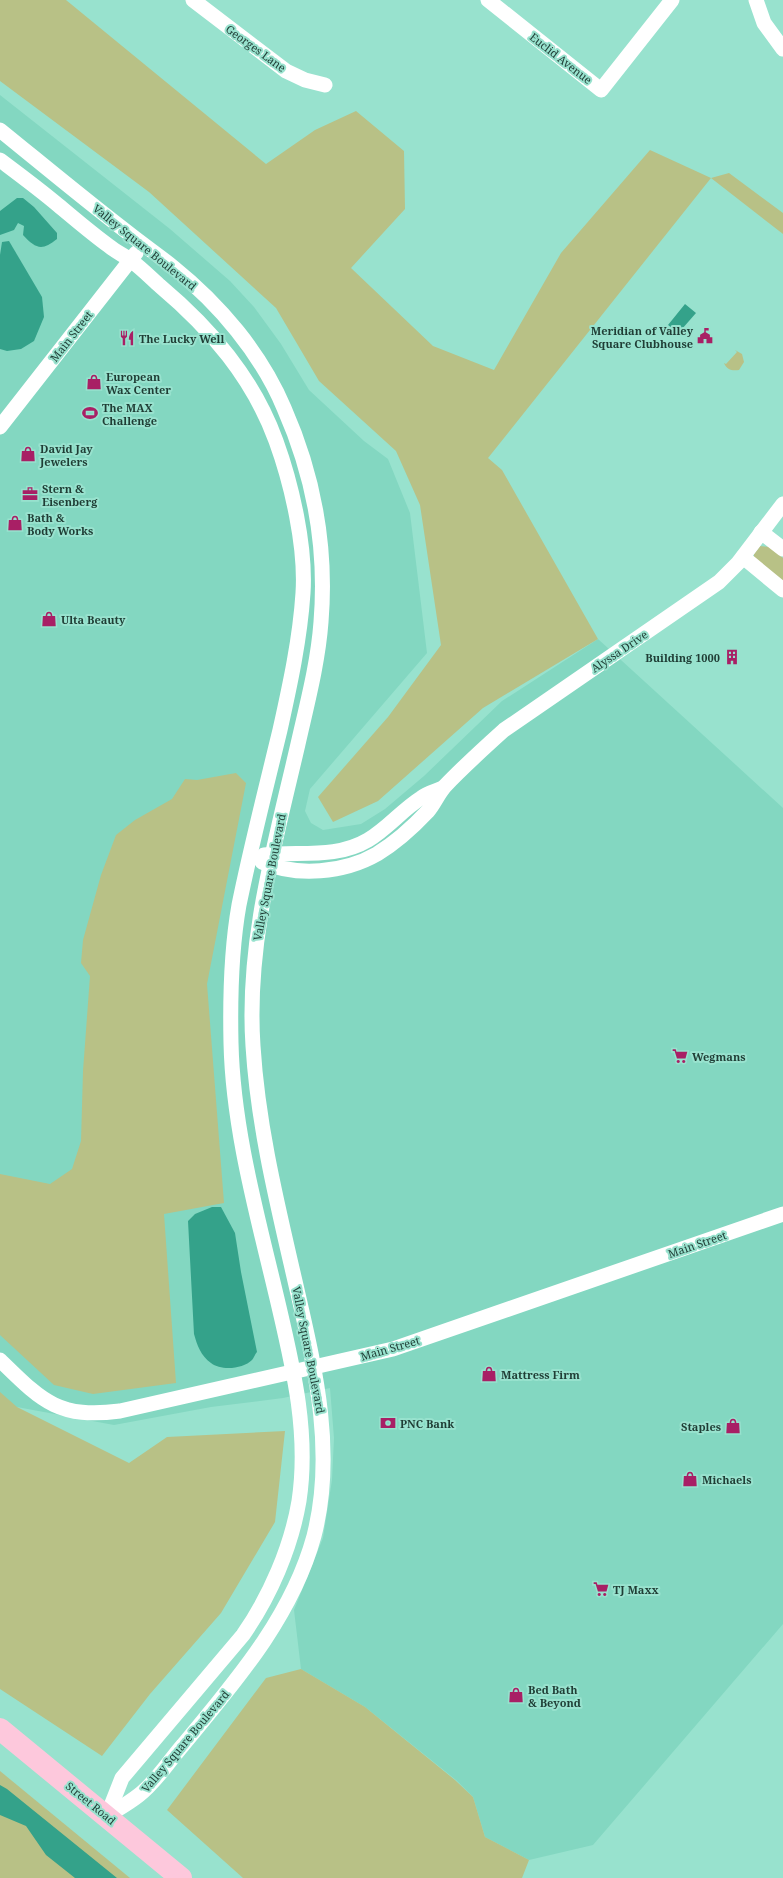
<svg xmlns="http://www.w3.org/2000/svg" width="783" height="1878" font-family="'Noto Serif',serif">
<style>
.built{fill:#83d7c1}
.green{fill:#b8c186}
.water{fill:#34a28a}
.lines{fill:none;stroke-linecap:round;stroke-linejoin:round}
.street{stroke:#fff;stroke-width:15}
.primary{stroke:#fdc8dc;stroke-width:22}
.labels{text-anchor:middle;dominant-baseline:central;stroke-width:4;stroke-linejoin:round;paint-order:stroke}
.street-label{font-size:11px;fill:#1f3d35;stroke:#98e2ce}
.poi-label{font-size:11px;font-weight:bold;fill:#1f3d35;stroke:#98e2ce;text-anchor:start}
</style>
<rect width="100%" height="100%" fill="#98e2ce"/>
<!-- built -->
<path class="built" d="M0 95 170 229 230 281 254 307 281 344 309 390 364 441 388 459 410 513 427 653 310 789 305 811 311 823 323 830 361 824 385 809 424 776 502 701 598 639 783 808V1624L593 1845 529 1860 485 1837 473 1797 456 1780 365 1707 301 1669 294 1610 323 1538 332 1480 334 1438 330 1388 283 1398 211 1407 114 1425 6 1405 0 1399Z"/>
<!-- green -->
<g class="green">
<path d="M0 0H66L266 164 315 130 356 111 404 151 405 209 351 268 433 346 494 370 561 253 650 150 711 178 729 173 783 213V234L711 178 488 458 502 470 598 639 483 708 378 801 333 822 318 797 388 717 441 645 420 505 396 451 319 381 276 308 149 192 0 81Z"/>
<path d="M735 350 742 354 744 362 739 370C732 371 727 370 724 363L726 364 737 352Z"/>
<path d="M760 546 770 547 783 558V584L754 557V554Z"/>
<path d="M236 773 246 783 207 984 224 1203 164 1214 176 1383 93 1394 54 1385 0 1335V1174L50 1184 72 1169 81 1141 83 1071 90 976 81 963 83 940 101 875 116 835 135 820 172 799 185 779 197 780Z"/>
<path d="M0 1392 17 1407 129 1463 167 1437 285 1431 275 1522 221 1613 150 1694 102 1756 0 1689Z"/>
<path d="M301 1669 365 1707 455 1780 473 1797 485 1837 529 1860 522 1878H243L167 1810 266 1678Z"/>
<path d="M0 1771 130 1878H0Z"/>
</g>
<!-- water -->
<g class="water">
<path d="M17 198H23L34 207 57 233V239C42 251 36 249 23 235L24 226 18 223 14 230 0 235V211Z"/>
<path d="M9 241 42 297 44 317 34 341 21 349 7 351 0 349V255L2 242Z"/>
<path d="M685 304 696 313 682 329 684 331 681 335 668 325Z"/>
<path d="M212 1207H221L235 1233 241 1272 257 1352C255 1354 254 1358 252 1360 243 1369 221 1371 211 1363 201 1356 197 1345 194 1334L188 1221 195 1214Z"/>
<path d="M0 1785 7 1789 117 1878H75L46 1855 26 1826 0 1815Z"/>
</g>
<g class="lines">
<!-- street -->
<g class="street">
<path d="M193 0 286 71 305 80 325 85"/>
<path d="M488 0 601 90 672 0"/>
<path d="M756 0 764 23 783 49"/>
<path d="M0 130C42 164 84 199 127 232 142 244 158 255 173 267 219 304 261 353 284 408 314 476 327 549 321 622 318 663 307 704 298 744 275 844 246 943 253 1046 258 1126 277 1203 295 1281 314 1364 336 1450 314 1536 292 1617 235 1682 183 1745 169 1761 156 1782 139 1795 129 1803 118 1809 107 1816"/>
<path d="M0 160C20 175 39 189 58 205 75 219 91 233 109 246 115 251 123 255 129 259 140 267 150 277 160 286 211 329 253 378 276 441 292 485 306 547 303 593 300 639 290 685 280 730 266 788 251 846 239 905 231 950 230 997 231 1043 233 1132 259 1221 279 1307 294 1371 309 1435 299 1501 291 1548 270 1596 243 1635L122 1778 107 1816"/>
<path d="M0 427 136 253"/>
<path d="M761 532 783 549"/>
<path d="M743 557 783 590"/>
<path d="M264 855C299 851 336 859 368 840 388 828 402 810 421 798 427 793 436 791 443 788"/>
<path d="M262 862C297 877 344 873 377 854 395 843 413 827 428 811 434 804 438 794 445 786 464 766 484 748 504 730L719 582 738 563 783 504"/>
<path d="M0 1360C42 1401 58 1419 120 1411L393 1349 783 1214"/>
</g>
<!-- primary -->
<path class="primary" d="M0 1729 181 1878"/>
</g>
<!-- icons -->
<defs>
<symbol id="civic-bare" viewBox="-9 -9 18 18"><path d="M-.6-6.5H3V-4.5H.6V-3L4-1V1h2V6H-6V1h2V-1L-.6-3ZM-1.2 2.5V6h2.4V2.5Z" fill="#a81f65" stroke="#98e2ce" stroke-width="2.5" paint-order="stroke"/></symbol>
<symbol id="restaurant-bare" viewBox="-9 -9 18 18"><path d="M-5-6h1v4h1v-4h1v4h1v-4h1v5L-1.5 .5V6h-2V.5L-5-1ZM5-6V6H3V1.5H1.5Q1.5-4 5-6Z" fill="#a81f65" stroke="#98e2ce" stroke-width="2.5" paint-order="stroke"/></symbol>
<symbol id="shop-bare" viewBox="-9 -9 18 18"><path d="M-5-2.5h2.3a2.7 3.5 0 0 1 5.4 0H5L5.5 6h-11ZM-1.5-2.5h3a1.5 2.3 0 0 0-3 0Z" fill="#a81f65" stroke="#98e2ce" stroke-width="2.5" paint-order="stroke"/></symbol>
<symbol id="stadium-bare" viewBox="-9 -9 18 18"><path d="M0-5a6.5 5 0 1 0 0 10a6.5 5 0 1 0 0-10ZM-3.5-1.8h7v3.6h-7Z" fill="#a81f65" stroke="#98e2ce" stroke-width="2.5" paint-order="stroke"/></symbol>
<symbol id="office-bare" viewBox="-9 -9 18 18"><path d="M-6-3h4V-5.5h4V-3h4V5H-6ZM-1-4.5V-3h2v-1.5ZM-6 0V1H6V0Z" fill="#a81f65" stroke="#98e2ce" stroke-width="2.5" paint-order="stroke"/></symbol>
<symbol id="building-bare" viewBox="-9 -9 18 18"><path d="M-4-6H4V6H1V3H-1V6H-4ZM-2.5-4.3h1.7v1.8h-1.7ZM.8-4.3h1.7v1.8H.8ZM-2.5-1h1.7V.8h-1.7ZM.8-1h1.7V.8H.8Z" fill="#a81f65" stroke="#98e2ce" stroke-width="2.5" paint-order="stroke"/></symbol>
<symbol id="supermarket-bare" viewBox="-9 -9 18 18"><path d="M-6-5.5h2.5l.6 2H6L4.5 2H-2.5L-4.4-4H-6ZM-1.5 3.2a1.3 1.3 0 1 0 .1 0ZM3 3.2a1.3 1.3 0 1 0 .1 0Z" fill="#a81f65" stroke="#98e2ce" stroke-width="2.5" paint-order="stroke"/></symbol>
<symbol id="bank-bare" viewBox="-9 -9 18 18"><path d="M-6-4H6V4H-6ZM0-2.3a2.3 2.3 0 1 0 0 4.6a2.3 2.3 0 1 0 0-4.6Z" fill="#a81f65" stroke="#98e2ce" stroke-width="2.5" paint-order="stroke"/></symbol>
</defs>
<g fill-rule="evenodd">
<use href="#civic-bare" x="694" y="325" width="22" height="22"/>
<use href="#restaurant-bare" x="116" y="327" width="22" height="22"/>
<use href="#shop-bare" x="83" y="371" width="22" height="22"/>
<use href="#stadium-bare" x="79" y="402" width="22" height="22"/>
<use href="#shop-bare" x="17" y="443" width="22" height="22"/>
<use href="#office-bare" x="19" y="483" width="22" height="22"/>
<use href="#shop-bare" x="4" y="512" width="22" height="22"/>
<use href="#shop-bare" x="38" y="608" width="22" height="22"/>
<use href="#building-bare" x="721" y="646" width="22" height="22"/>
<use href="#supermarket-bare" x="669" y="1045" width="22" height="22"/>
<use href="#shop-bare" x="478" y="1363" width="22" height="22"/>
<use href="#bank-bare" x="377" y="1412" width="22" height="22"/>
<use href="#shop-bare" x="722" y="1415" width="22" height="22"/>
<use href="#shop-bare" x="679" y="1468" width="22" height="22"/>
<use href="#supermarket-bare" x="590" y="1578" width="22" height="22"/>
<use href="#shop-bare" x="505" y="1684" width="22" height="22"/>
</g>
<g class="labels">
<!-- street labels -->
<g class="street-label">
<text transform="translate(256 48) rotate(36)">Georges Lane</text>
<text transform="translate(561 58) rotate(38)">Euclid Avenue</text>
<text transform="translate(145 247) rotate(39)">Valley Square Boulevard</text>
<text transform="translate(71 336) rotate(-52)">Main Street</text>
<text transform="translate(619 651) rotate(-34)">Alyssa Drive</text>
<text transform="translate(269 877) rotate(-79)">Valley Square Boulevard</text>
<text transform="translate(697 1244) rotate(-19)">Main Street</text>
<text transform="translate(390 1348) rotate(-16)">Main Street</text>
<text transform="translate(309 1350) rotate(79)">Valley Square Boulevard</text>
<text transform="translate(185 1741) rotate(-50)">Valley Square Boulevard</text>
<text transform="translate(91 1803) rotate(39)">Street Road</text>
</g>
<!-- poi labels -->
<g class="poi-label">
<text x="693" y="330" text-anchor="end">Meridian of Valley<tspan x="693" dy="13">Square Clubhouse</tspan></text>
<text x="139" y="338">The Lucky Well</text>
<text x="106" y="376">European<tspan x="106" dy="13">Wax Center</tspan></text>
<text x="102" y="407">The MAX<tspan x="102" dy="13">Challenge</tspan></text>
<text x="40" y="448">David Jay<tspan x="40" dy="13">Jewelers</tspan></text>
<text x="42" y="488">Stern &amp;<tspan x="42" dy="13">Eisenberg</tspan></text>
<text x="27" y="517">Bath &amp;<tspan x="27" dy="13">Body Works</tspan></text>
<text x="61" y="619">Ulta Beauty</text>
<text x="720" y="657" text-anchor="end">Building 1000</text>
<text x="692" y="1056">Wegmans</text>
<text x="501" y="1374">Mattress Firm</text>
<text x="400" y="1423">PNC Bank</text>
<text x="721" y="1426" text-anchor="end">Staples</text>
<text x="702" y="1479">Michaels</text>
<text x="613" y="1589">TJ Maxx</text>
<text x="528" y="1689">Bed Bath<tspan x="528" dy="13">&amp; Beyond</tspan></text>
</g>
</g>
</svg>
